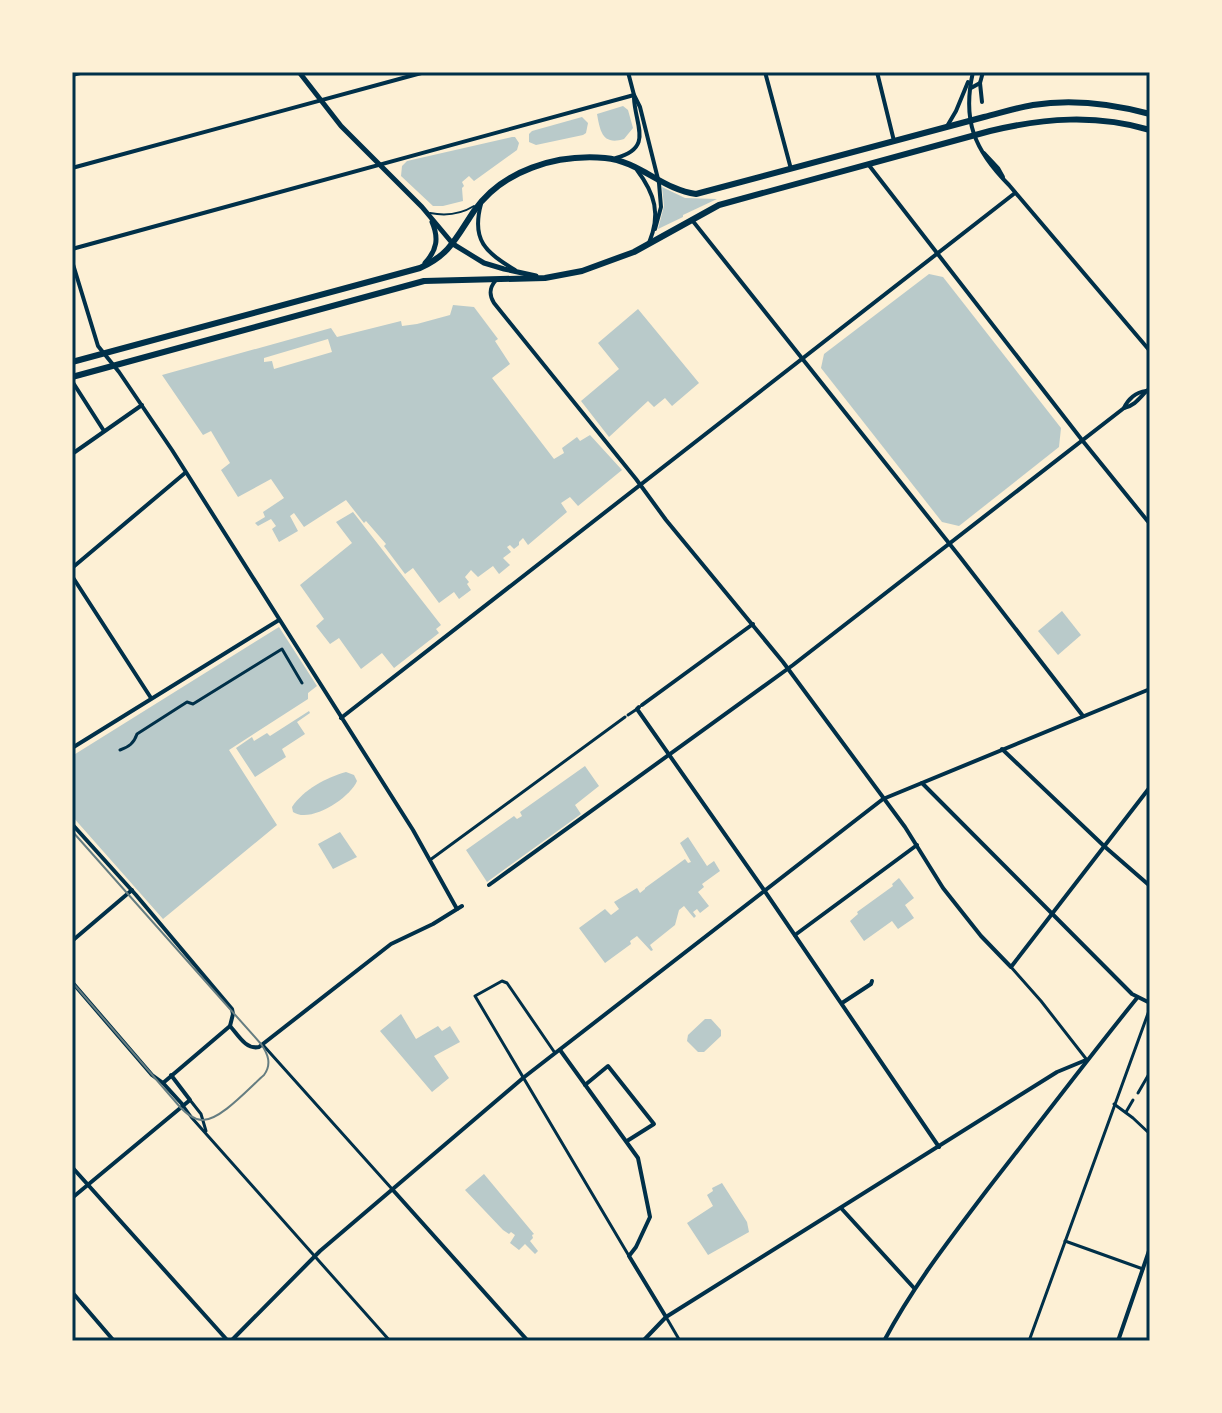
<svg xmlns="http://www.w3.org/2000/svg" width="1222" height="1413" font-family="'DM Sans',sans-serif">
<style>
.green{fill:#b9caca;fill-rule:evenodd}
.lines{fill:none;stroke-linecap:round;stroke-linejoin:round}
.service{stroke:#003049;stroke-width:2}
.pedestrian{stroke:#003049;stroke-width:3}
.minor{stroke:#003049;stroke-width:4}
.tertiary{stroke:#003049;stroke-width:5}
.primary{stroke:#003049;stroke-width:6}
.tram{stroke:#657d81;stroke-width:2}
.neatline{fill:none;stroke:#003049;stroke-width:3}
</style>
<rect width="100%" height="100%" fill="#fdf0d5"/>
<!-- green -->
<g class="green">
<path d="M623 106 628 110 633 128 624 139C602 146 600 130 597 114Z"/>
<path d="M582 117 588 123 586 133 583 135 536 145 529 142V134L532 131Z"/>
<path d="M512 137H515L519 143 517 150 474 181 469 176 462 182 464 186 462 188 463 201 443 206H433L401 176 402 166 407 161Z"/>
<path d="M662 187 685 198 717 199 683 215V217L658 229 664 206Z"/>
<path d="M929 274 943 277 1061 428 1059 447 959 526 942 522 821 368 824 354Z"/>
<path d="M453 305 474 307 498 339 495 341 510 364 492 378 554 459 564 453 562 448 577 437 580 441 590 435 622 470 578 506 570 497 561 503 567 512 528 545 523 538 519 542V545L514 549 510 545 507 547 511 552 503 558 510 565 499 574 493 566 478 577 471 570 465 577 469 582 467 584 471 590 459 599 454 592 439 603 413 568 405 574 384 546 386 544 366 521 364 523 346 500 304 527 294 513 290 516 298 531 279 542 272 529 276 526 271 519 258 526 255 523 265 517 263 512 284 498 271 479 238 497 221 470 230 463 211 431 203 435 162 375 331 328 337 337 401 321 402 326 417 324 450 315ZM328 339 332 352 274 369 272 361 264 362V358Z"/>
<path d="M638 309 699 383 672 406 665 398 654 407 648 401 609 437 581 401 619 369 598 343Z"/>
<path d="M353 512 441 625 436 629 439 633 394 668 382 653 361 669 339 638 330 644 316 626 324 619 300 585 352 543 336 522Z"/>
<path d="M1062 611 1081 635 1058 655 1038 631Z"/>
<path d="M279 627 317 686 308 693V699L229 750 277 825 163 919 72 816V756Z"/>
<path d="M309 711 310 713 297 722 305 734 282 749 286 757 255 777 236 748 252 737 254 741 267 733 270 736Z"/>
<path d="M585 766 599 786 575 805 581 814 487 882 466 850 514 816 517 819 522 816 520 812Z"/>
<path d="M346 772 354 775 357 781C350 798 310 824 293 812L292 807C303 790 327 777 346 772Z"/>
<path d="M340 832 357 857 333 869 318 844Z"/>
<path d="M688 837 707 866 714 861 720 871 702 884 704 887 698 892 709 906 700 913 697 909 693 912 696 916 694 918 684 906 679 910 675 925 650 945 653 950 651 951 637 936 630 941 631 944 605 963 579 928 605 909 611 915 619 909 614 902 637 888 640 893 645 889V888L685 859 688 863 691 862 680 843Z"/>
<path d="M899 878 914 898 905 905 914 918 898 929 892 921 864 941 850 921 858 914 857 912 893 886 892 884Z"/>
<path d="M401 1014 416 1039 438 1026 442 1031 450 1026 460 1042 434 1056 449 1078 432 1092 380 1031Z"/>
<path d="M705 1019H711L721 1030V1036L704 1052H698L687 1041 688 1035Z"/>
<path d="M484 1174 534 1234 532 1235 533 1238 530 1241 538 1251 535 1254 525 1244 519 1250 510 1243 515 1235 511 1232 509 1234 503 1230 465 1190Z"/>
<path d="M722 1183 747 1222 749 1232 708 1255 687 1223 713 1206 707 1195 713 1191 712 1188Z"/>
</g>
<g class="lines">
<!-- service -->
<path class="service" d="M430 213C445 216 461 214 474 206"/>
<!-- pedestrian -->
<g class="pedestrian">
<path d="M628 715 637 709"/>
<path d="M120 750C129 747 134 743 137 734L187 702 193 704 282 649 302 683"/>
<path d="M430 860 625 717"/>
<path d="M1011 967 1041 1001 1087 1060"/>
<path d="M263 1045 392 1189"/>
<path d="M555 1053 507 983 502 981 475 996 629 1256"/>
<path d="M1138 1093 1149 1074"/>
<path d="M190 1100 201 1114 206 1131"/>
<path d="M1114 1104 1133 1118 1150 1134"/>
<path d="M184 1107 192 1118 390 1341"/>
<path d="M1126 1112 1133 1100"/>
<path d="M1065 1241 1143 1269"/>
<path d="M666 1317 680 1341"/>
<path d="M1029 1341 1150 1008"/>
</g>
<!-- minor -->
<g class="minor">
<path d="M628 72 634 95 640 107 659 183 661 207 655 229"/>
<path d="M765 72 791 169"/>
<path d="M877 72 894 141"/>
<path d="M973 72C962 120 974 150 1009 185L1150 351"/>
<path d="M72 75 84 72"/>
<path d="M980 83 982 102"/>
<path d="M971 88 980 83 983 72"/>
<path d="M946 128 956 111 968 82"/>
<path d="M984 153 998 168 1003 177"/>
<path d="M616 158C654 148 635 125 634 98"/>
<path d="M868 164 1082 440 1150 524"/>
<path d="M72 168 425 72"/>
<path d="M637 170C655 194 661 214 649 243"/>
<path d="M481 204C471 241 486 252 515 270"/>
<path d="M692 220 960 557 1083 716"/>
<path d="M72 249 634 95"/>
<path d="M72 261 98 346 119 372 172 450 413 830 457 909"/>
<path d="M496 280C489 288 489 295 494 303L636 479 666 520 783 662 905 827 943 888 981 936 1011 967 1150 787"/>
<path d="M72 381 104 431"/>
<path d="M1124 408C1128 399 1136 392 1146 391"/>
<path d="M72 454 142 405"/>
<path d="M72 568 185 473"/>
<path d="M72 576 151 698"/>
<path d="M642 705 753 624"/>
<path d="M639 707 637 709 764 890 939 1147"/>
<path d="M341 718 1015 193"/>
<path d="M72 748 279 620"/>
<path d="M1002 749 1104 846 1150 886"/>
<path d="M922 783 1132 994 1150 1003"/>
<path d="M72 824 136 895 232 1009 233 1014 230 1026 163 1083"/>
<path d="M489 885 793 665 1124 408C1137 405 1141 395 1150 388"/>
<path d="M795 935 917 845"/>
<path d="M72 941 132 890"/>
<path d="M72 982 152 1075 163 1083 183 1105"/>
<path d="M842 1003 871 984 872 981"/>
<path d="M230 1026C238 1035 246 1050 259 1047L391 944 433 924 462 906"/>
<path d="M560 1050 638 1158 650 1217 636 1247 629 1256 666 1317"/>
<path d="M1150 1073V1074"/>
<path d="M585 1085 608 1066 654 1124 627 1141"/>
<path d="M72 1167 228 1341"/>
<path d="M392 1189 528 1341"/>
<path d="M72 1198 190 1100 171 1075"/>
<path d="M841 1208 914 1288"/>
<path d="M72 1292 114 1341"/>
<path d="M231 1341 320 1251 523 1078 883 799 1150 689"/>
<path d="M643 1341 666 1317 1057 1072 1086 1060"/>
<path d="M884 1341C913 1286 950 1239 987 1190 1037 1126 1086 1061 1137 998"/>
<path d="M1118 1341 1150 1248"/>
</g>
<!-- tertiary -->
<g class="tertiary">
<path d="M299 72 341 126 422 207 453 244 484 263 504 269 536 276"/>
<path d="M425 263C437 250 439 238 432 222"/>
</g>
<!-- primary -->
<g class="primary">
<path d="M72 362 420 268C450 255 457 236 474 211 503 170 556 154 605 158 639 161 663 190 696 194L984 117C1000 113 1016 108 1033 105 1070 99 1113 104 1150 114"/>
<path d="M72 377 424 281 545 278 582 271 634 252 719 205 990 131C1044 118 1096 114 1150 130"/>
</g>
<!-- tram -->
<path class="tram" d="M72 831 261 1044C268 1054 272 1064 264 1075 250 1087 220 1121 202 1120 192 1119 186 1113 180 1107L72 982"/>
</g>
<!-- border -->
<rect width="1222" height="1413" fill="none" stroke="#fdf0d5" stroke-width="148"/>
<rect x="74" y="74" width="1074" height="1265" class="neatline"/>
</svg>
